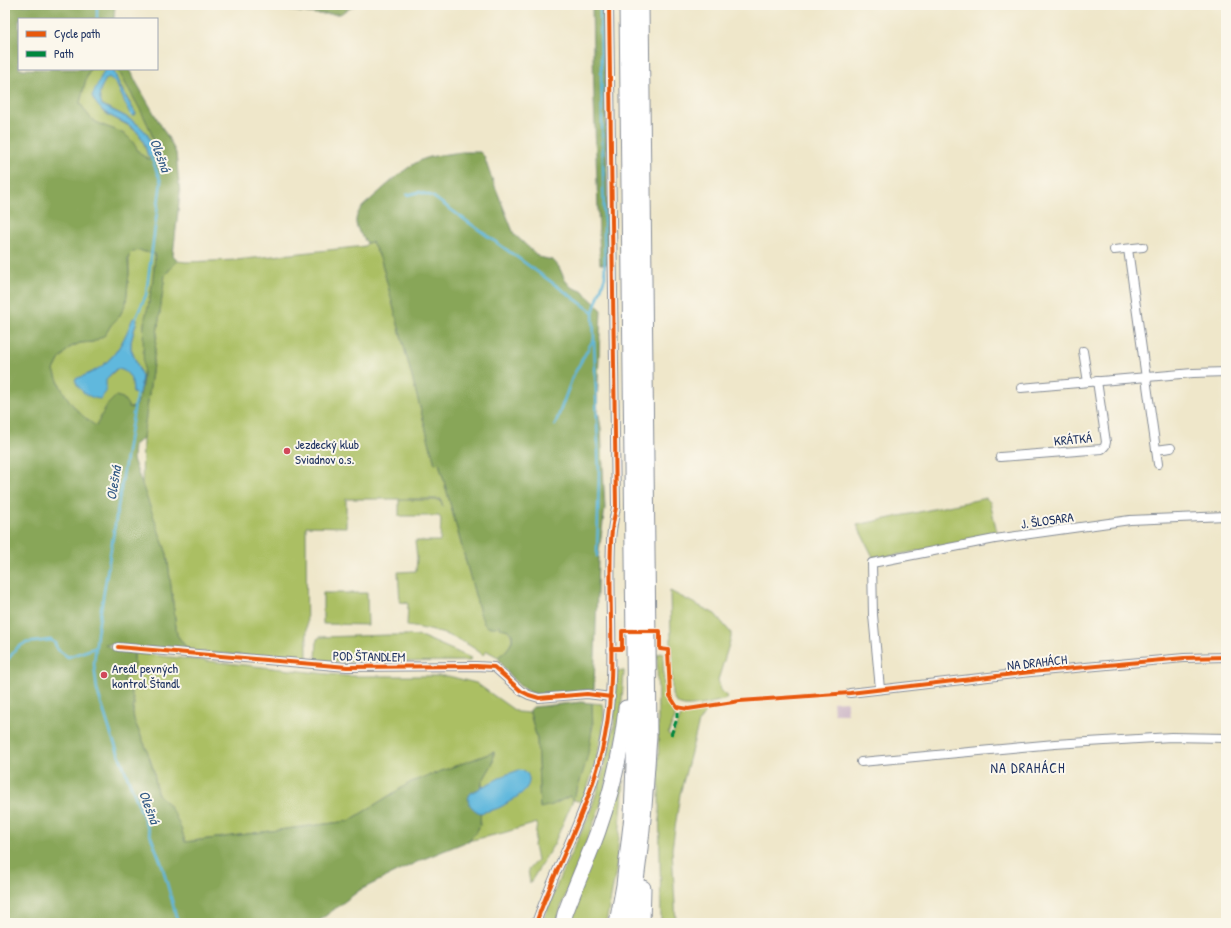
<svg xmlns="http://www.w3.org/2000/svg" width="1231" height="928" font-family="'Patrick Hand',sans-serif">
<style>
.industrial{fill:#d1bdca}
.green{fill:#abbf63;stroke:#637760;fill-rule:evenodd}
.forest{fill:#88a659;stroke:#526a5c;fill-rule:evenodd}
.water{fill:#60b8dd;stroke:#3e749e}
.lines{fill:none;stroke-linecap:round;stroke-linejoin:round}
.stream{stroke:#60b8dd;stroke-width:2.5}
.street-casing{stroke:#858b94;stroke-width:10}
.highway-casing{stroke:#858b94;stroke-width:17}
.street{stroke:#fff;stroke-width:8}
.highway{stroke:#fff;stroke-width:15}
.quiet{stroke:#00873e;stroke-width:3;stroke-dasharray:6 3;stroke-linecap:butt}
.cycleway-casing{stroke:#fbf7ec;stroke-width:6}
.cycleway{stroke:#e8590c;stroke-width:4}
.poi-dot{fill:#d1495b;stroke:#fbf7ec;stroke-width:1.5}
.labels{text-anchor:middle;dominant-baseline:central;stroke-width:4;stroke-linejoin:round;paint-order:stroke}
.street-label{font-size:13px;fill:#1b2f5e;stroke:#fbf7ec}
.poi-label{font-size:13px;fill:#1b2f5e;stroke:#fbf7ec;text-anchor:start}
.water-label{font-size:14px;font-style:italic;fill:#305884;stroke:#fbf7ec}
.neighbourhood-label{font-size:14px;letter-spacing:1px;fill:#1b2f5e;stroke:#fbf7ec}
</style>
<rect width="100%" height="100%" fill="#fbf7ec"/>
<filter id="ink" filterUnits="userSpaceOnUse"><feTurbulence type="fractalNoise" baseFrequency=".025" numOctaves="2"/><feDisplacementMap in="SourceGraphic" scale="8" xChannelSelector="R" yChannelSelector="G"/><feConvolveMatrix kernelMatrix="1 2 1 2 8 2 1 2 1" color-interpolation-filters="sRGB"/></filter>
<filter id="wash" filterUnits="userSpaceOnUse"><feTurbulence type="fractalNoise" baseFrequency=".012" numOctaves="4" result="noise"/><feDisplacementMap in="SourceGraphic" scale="16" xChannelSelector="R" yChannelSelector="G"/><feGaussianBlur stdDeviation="0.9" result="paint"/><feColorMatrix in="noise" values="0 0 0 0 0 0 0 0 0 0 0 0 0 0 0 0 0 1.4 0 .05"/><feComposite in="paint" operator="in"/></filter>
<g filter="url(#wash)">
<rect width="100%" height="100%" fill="#efe7ca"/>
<!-- industrial -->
<path class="industrial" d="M847 701V714H834L833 702Z"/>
<!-- green -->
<g class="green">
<path d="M90 69H105L92 96 103 112 129 126 139 134 143 141 148 156 154 155C152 149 151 140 147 134 137 120 117 112 102 105 97 94 100 89 106 79L109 77 116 83 120 92 136 114 115 76 113 69H118C130 95 156 128 156 157L149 159C136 154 137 145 128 137 118 129 106 128 96 122 89 118 85 110 80 103L86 79Z"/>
<path d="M372 242 381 260 435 464 439 463 480 613C501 625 529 634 498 657L487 651 483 655C461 637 436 630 407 626L408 603 400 602 398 572 416 571 417 558 415 541H440L441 519 439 516H399V500H440L443 507 441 499H346V527L306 526 307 660 189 651 177 635 167 554 142 486 143 438 165 275 177 261 186 262 236 260 365 246 367 243Z"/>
<path d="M141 251 155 254C154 269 153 283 150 297 149 306 145 315 144 324 142 353 148 379 136 406L130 409 107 405 96 427C76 413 61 393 54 370L59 360 69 348 80 343 93 342 105 335 111 325 119 317 126 303 129 273V255L132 252ZM137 320 131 342V349L142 377 139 394 133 393C133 382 130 369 117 369L106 379 80 388 76 382V379C113 367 117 348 137 320Z"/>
<path d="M986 498 990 502 997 532 994 537 874 559 857 525Z"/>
<path d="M670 591 715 614 731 633V638L718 680 721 690 727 697 724 700C713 702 690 709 680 705 676 703 674 699 672 695Z"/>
<path d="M323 593H367L368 625 323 624Z"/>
<path d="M389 635H408L423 637 471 658 470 661 382 662 316 661 317 639 320 637Z"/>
<path d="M134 653 346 676H448L476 683 517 712 530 713 537 739 540 807 552 805 570 796 573 799 580 782 593 726 592 703 603 704C608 729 591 776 583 802L573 800 554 844 530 883 528 870 537 860 534 846 537 823 503 833 468 841 477 831 480 825 482 782 493 763 494 752 411 782 349 821 185 842 182 831 167 803 157 793 154 772 147 750 134 720 133 712 134 703 130 689 124 683V679L134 666Z"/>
<path d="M663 653 664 687 670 704 675 713V718L668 734 672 736 682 714 686 712 714 706 717 707C708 710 703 714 699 722L680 794 672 849 676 923H661L657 654Z"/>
<path d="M617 670 624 671 620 728 601 804 561 907 557 923H542L560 877 588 818 602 776 614 726Z"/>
<path d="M624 780 616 871 606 923H569L584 877 612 813Z"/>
</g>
<!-- forest -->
<g class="forest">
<path d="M5 5H115L114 19H19V69H90L86 79 80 103C85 110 89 118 96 122 106 128 119 129 128 137 138 145 135 154 149 159L156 157C156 128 130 95 118 69H130L136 82 170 141 176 153 180 194 173 255 177 261 165 275 143 438 134 445 133 459 167 554 177 635 189 651 105 644 116 651 134 653V666L124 679V683L130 689 134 703 133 712 134 720 147 750 154 772 157 793 167 803 175 815 182 831 185 842 349 821 411 782 494 752 493 763 482 782 480 825 477 831 468 841 421 860 360 890 316 923H5ZM141 251 155 254C154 269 153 283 150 297 149 306 145 315 144 324 141 353 148 379 136 406L130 408 123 398 116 396 107 405 96 426C76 413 61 393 54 370L59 360 69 348 80 343 93 342 105 335 111 325 119 317 126 303 129 273 128 260 129 255 132 252Z"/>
<path d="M246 5H356L340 14H316Z"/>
<path d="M592 5H605L608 264H600L594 100Z"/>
<path d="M462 152H480L484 156 489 171 514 234 539 257 553 260 559 267 565 280 571 287 582 291 601 309 597 405 601 428 605 508 598 559 594 689C580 691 541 698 529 692 516 685 504 670 498 657 507 651 518 640 509 630L500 628 499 624 496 627H488L484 624 480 613 439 463 435 464 381 260 372 242 367 243C357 230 350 221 363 206 380 192 400 171 419 161 431 155 449 154 462 152Z"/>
<path d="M581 702 592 703C592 711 593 720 592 728 590 753 582 777 573 800L570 796 552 805 540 808 537 739 530 713V710L533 707Z"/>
</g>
<!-- water -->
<g class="water">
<path d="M105 69H113L121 89 136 114 132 116 130 114 116 83 109 77 106 79C100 89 97 94 102 105 117 113 137 120 147 134 151 140 152 149 154 155L148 156C146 149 144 141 140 135 126 117 103 121 92 96Z"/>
<path d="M133 318 137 319 131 342V349L142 377 139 395 133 393C133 382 130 369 116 369L106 379V392L100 399C89 398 78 391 75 379 110 368 120 350 133 318Z"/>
<path d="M519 770 525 771C539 786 514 799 504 805 497 810 487 811 480 813 472 809 464 801 471 793L505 775Z"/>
</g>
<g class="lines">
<!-- stream -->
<g class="stream">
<path d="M97 19V5"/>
<path d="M407 195 419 192 432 196 593 312"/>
<path d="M134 322 146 295 161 182 150 154"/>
<path d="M137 391 97 634 94 664 97 690 112 737 162 865 178 923"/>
<path d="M555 425 573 376 593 340"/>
<path d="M597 556 599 474 593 312 605 277 600 5"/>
<path d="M5 663 17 648 25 643 51 640 55 643 57 649 68 657 95 648"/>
</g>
</g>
</g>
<g filter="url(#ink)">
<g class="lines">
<defs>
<g id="street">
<path d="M1128 249 1158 464"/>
<path d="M1114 250 1143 247"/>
<path d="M1083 351 1088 382"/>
<path d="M1021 388 1193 373 1226 372"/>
<path d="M1156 450 1171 448"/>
<path d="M1000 457 1102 449 1105 446 1106 442 1097 381"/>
<path d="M118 647 347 667 476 666 494 667 521 691 529 695 539 698 587 694 611 697"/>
<path d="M880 689 873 615 872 563 995 539 1130 520 1226 516"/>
<path d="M850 693 1031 672 1184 658 1226 657"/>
<path d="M861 762 1055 744 1171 737 1226 738"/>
<path d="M536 923C558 860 593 803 605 736 617 673 608 607 611 543 611 531 614 519 616 507L609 5"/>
</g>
<g id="highway">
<path d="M563 923 565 914C575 886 588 859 598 831 612 791 622 750 626 708"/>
<path d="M617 923 624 885 632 816 635 738 627 5"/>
<path d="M629 923C641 861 645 798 649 735L641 5"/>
<path d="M642 923 643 888"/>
</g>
</defs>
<!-- street casing -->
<use href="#street" class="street-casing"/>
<!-- highway casing -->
<use href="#highway" class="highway-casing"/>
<!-- street -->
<use href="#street" class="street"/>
<!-- highway -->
<use href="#highway" class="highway"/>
<!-- quiet -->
<path class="quiet" d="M671 735 677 719V707"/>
<defs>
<g id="cycleway">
<path d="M118 647 347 667 476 666 494 667 521 691 529 695 539 698 587 694 611 697"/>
<path d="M611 649H622V631H660V649L668 650 670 696 677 707 688 709 740 701 850 693 1031 672 1184 658 1226 657"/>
<path d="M536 923C558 860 593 803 605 736 617 673 608 607 611 543 611 531 614 519 616 507L609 5"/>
</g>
</defs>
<!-- cycleway casing -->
<use href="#cycleway" class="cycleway-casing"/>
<!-- cycleway -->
<use href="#cycleway" class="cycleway"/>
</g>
</g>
<!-- markers -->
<g class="poi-dot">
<circle cx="287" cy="451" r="4"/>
<circle cx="104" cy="675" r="4"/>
</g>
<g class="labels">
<!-- street labels -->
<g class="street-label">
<text transform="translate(1073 439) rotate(-5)">KRÁTKÁ</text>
<text transform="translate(1047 520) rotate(-8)">J. ŠLOSARA</text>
<text transform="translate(369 656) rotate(1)">POD ŠTANDLEM</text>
<text transform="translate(1037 662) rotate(-6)">NA DRAHÁCH</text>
</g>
<!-- poi labels -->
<g class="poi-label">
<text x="295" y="444">Jezdecký klub<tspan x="295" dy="15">Sviadnov o.s.</tspan></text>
<text x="112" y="668">Areál pevných<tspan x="112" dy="15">kontrol Štandl</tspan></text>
</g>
<!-- water labels -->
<g class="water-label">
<text transform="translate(161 155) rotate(69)">Olešná</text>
<text transform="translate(113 483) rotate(-81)">Olešná</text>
<text transform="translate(150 807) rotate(69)">Olešná</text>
</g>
<!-- neighbourhood labels -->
<g class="neighbourhood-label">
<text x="1028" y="767">NA DRAHÁCH</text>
</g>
</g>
<!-- margin -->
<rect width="1231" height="928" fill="none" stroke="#fbf7ec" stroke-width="20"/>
<!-- legend -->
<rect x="18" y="18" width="140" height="52" fill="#fbf7ec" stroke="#a1a7b3"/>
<rect x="26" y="31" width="20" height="6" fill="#e8590c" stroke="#a1a7b3"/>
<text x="54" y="38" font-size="12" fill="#1b2f5e">Cycle path</text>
<rect x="26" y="51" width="20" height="6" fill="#00873e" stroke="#a1a7b3"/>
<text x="54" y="58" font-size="12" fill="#1b2f5e">Path</text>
</svg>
